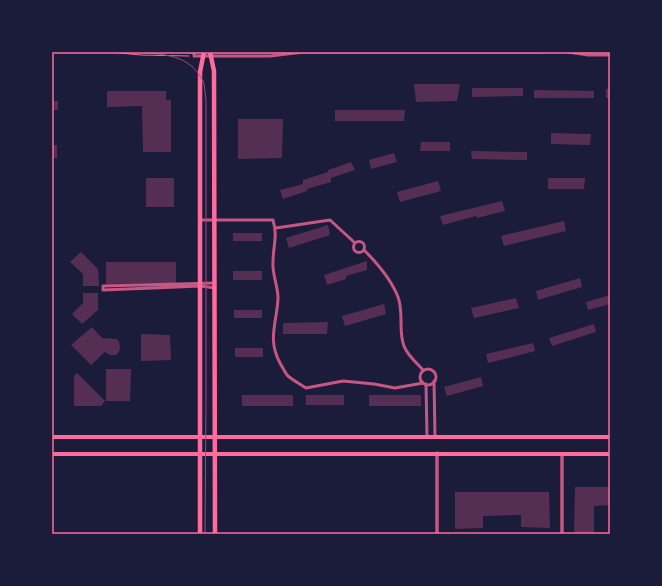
<svg xmlns="http://www.w3.org/2000/svg" width="662" height="586" font-family="Raleway,sans-serif">
<style>
.building{fill:#542f53}
.lines{fill:none;stroke-linecap:round;stroke-linejoin:round}
.path{stroke:#ff6b9d;stroke-width:1}
.minor{stroke:#c65784;stroke-width:3}
.tertiary{stroke:#c65784;stroke-width:3.5}
.secondary{stroke:#ff6b9d;stroke-width:4}
.primary{stroke:#ff6b9d;stroke-width:4.5}
.tram{stroke:#a44b75;stroke-width:1}
.neatline{fill:none;stroke:#ff6b9d;stroke-width:1.5}
</style>
<rect width="100%" height="100%" fill="#1b1b3a"/>
<!-- building -->
<g class="building">
<path d="M414 84H460L457 101 416 102Z"/>
<path d="M472 88H523V96L472 97Z"/>
<rect x="606" y="89" width="4" height="9"/>
<path d="M534 90 594 91V98H534Z"/>
<path d="M107 91H166V100H171V152H143L142 106 107 107Z"/>
<rect x="52" y="101" width="6" height="9"/>
<path d="M335 110H405L404 121H335Z"/>
<path d="M238 119H283L282 158 238 159Z"/>
<path d="M551 133 591 134 590 145 551 144Z"/>
<path d="M421 142H450V151H420Z"/>
<rect x="52" y="145" width="5" height="13"/>
<path d="M471 151 527 152V160L472 159Z"/>
<path d="M394 153 397 162 371 169 369 160Z"/>
<path d="M351 162 355 170 331 178V182L307 189V191L283 199 280 190 303 184V180L328 172V170Z"/>
<rect x="146" y="178" width="28" height="29"/>
<path d="M548 178H585L584 189H548Z"/>
<path d="M438 181 441 191 400 202 397 192Z"/>
<path d="M502 201 505 211 477 218 476 216 443 225 440 216Z"/>
<path d="M564 221 566 231 504 246 501 236Z"/>
<path d="M328 225 330 235 289 248 286 238Z"/>
<rect x="233" y="233" width="29" height="8"/>
<path d="M81 252 98 269 99 286H83V274L70 262Z"/>
<path d="M367 261V270L346 276V279L327 285 324 275Z"/>
<path d="M106 262H176V283L106 284Z"/>
<rect x="233" y="271" width="29" height="9"/>
<path d="M580 278 582 287 538 300 536 291Z"/>
<path d="M83 293H98V310L82 324 72 314 83 303Z"/>
<path d="M610 295V304L588 310 586 302Z"/>
<path d="M516 298 519 308 474 318 471 308Z"/>
<path d="M384 304 386 314 345 326 342 316Z"/>
<rect x="234" y="310" width="28" height="8"/>
<path d="M328 322 327 334H283V323Z"/>
<path d="M594 324 596 332 552 346 549 338Z"/>
<path d="M92 327 102 338 117 339 119 342 120 347 119 352 116 355H110L105 352 91 365 71 345Z"/>
<path d="M141 334 170 335 171 360 141 361Z"/>
<path d="M533 343 535 351 488 363 486 354Z"/>
<rect x="235" y="348" width="28" height="9"/>
<path d="M106 369H131L130 401H106Z"/>
<path d="M77 373 105 401 101 406H74V376Z"/>
<path d="M481 377 483 386 447 396 444 387Z"/>
<rect x="242" y="395" width="51" height="11"/>
<rect x="306" y="395" width="38" height="10"/>
<rect x="369" y="395" width="52" height="11"/>
<path d="M575 487H610V505L594 506V533H574Z"/>
<path d="M455 492H549L550 528 521 527V515L483 516V528L455 529Z"/>
</g>
<g class="lines">
<!-- path -->
<path class="path" d="M52 52H109L141 55 189 56"/>
<!-- minor -->
<g class="minor">
<path d="M194 52V56H270L304 52H542"/>
<path d="M568 52 588 55H610"/>
<path d="M200 220H273C278 236 273 246 273 262 272 274 278 286 278 298 277 323 267 339 280 363 283 368 285 373 288 376 294 381 300 384 306 388L343 381 374 384 395 388 423 383"/>
<path d="M276 228 330 220 355 243"/>
<circle cx="359" cy="247" r="5.5"/>
<path d="M364 250C378 264 391 279 398 297 404 313 398 331 404 346 407 355 417 363 423 370"/>
<path d="M215 283 103 286V290L201 286 215 288"/>
<circle cx="428" cy="377" r="8"/>
<path d="M434 381 435 437"/>
<path d="M426 384 427 437"/>
</g>
<!-- tertiary -->
<g class="tertiary">
<path d="M437 453V534"/>
<path d="M562 534V454"/>
</g>
<!-- secondary -->
<g class="secondary">
<path d="M52 437H610"/>
<path d="M52 454H610"/>
</g>
<!-- primary -->
<g class="primary">
<path d="M210 52 214 71 215 534"/>
<path d="M200 534V72L204 52"/>
</g>
<!-- tram -->
<path class="tram" d="M139 52C165 55 189 54 203 81 205 86 205 94 206 100V400L205 534"/>
</g>
<!-- border -->
<rect width="662" height="586" fill="none" stroke="#1b1b3a" stroke-width="106"/>
<rect x="53" y="53" width="556" height="480" class="neatline"/>
</svg>
